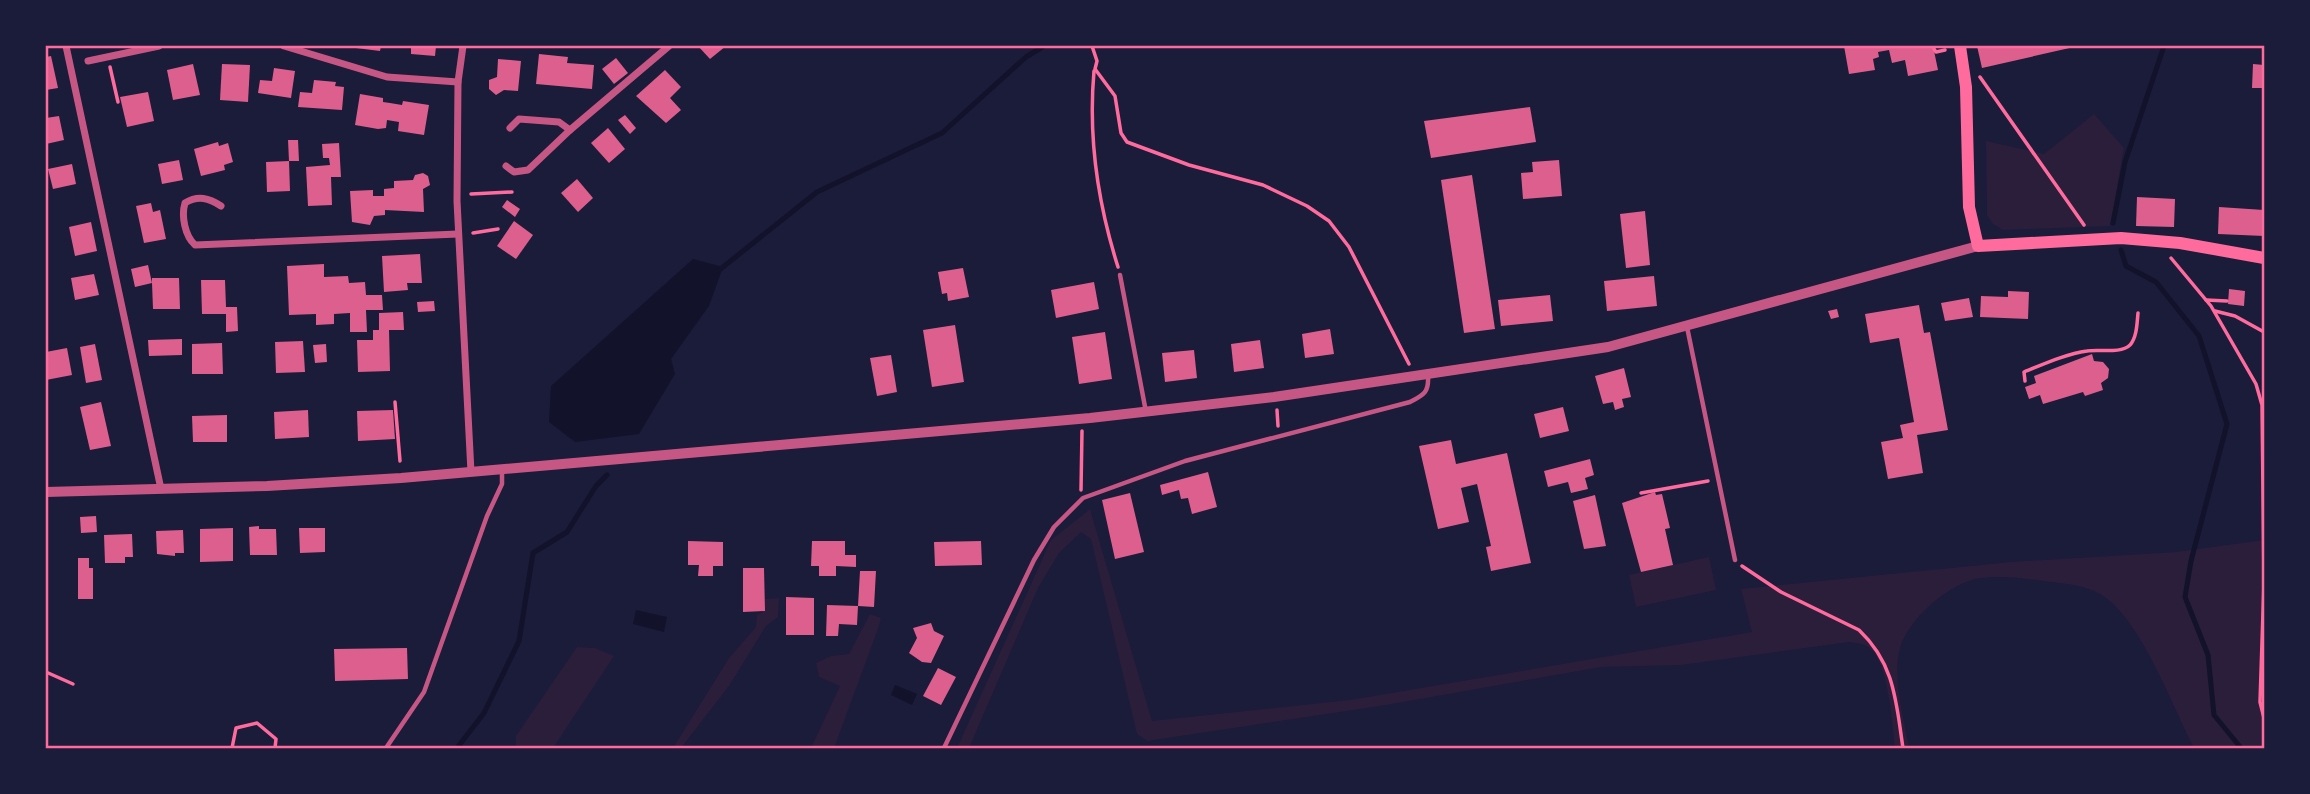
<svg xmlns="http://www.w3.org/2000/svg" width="2310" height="794" font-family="Lato,sans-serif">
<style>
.green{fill:#2a1e3b}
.water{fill:#12122b}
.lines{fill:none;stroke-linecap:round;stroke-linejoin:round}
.stream{stroke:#12122b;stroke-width:5}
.building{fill:#dd5f8e}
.path{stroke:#ff6b9d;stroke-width:3.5}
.service{stroke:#c65784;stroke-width:4.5}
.minor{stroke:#c65784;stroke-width:7}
.tertiary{stroke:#c65784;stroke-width:10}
.secondary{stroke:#ff6b9d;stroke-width:12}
.neatline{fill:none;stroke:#ff6b9d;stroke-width:2.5}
</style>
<rect width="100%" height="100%" fill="#1b1b3a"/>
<!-- green -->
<g class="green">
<path d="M2094 114 2124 148 2110 226 2003 230 1993 224 1987 215 1986 141 2044 154Z"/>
<path d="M1090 509 1152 721 1350 700 1752 632 1741 589 2011 562 2176 552 2264 540V748H2194C2173 707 2142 624 2106 598 2091 586 2069 584 2051 582 2029 579 2003 575 1981 578 1950 582 1909 618 1900 648 1892 678 1904 719 1909 748H1895C1892 725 1889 664 1870 648 1866 644 1855 643 1849 642L1681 665 1601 667 1386 705 1147 741 1137 734 1091 539 1081 532 1059 553 1038 588 969 748H957L1051 540Z"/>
<path d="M1709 557 1716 590 1636 607 1629 575Z"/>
<path d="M779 598 778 617 766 626 729 686 681 748H673L729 658 756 627 757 615 765 611V599Z"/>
<path d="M870 614 881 618 878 629 834 748H811L840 686 819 677 816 663 831 656 849 654Z"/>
<path d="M577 647 595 648 614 656 553 748H516V736Z"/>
</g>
<!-- water -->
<g class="water">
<path d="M693 259 723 267 709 306 671 359 675 374 639 434 575 442 549 422 551 386Z"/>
<path d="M636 610 667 617 664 632 633 624Z"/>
<path d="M895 685 917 694 912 705 891 695Z"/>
</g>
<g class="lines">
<!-- stream -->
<g class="stream">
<path d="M2113 223 2125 162 2164 46"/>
<path d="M2121 250 2126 266 2156 282 2199 336 2227 424 2191 561 2185 597 2208 655 2214 715 2241 748"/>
<path d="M718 271 817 192 942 133 1026 57 1044 46"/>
<path d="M457 748 484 713 519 641 533 553 567 532 596 486 607 475"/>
</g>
</g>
<!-- building -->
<g class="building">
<path d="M356 46H381L380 51 356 48Z"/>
<path d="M411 46H436L435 56 411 54Z"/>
<path d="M698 46H726L710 59Z"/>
<path d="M1844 46H1933L1938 70 1908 76 1905 60 1892 63 1889 50 1878 52 1879 57 1873 59 1875 70 1849 74Z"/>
<path d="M1977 46H2074V47L1982 68Z"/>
<path d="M539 54 568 57 567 63 594 65 592 89 536 84Z"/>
<path d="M51 56 58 88 46 90V57Z"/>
<path d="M616 58 628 73 614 84 602 69Z"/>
<path d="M498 59 521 61 518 91 504 90 496 95 489 89V80L497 77Z"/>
<path d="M193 64 200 95 173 100 167 70Z"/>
<path d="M222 64 250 65 248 102 220 100Z"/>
<path d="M2253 64 2264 65V88H2252Z"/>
<path d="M274 68 295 71 291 98 258 93 260 80 272 81Z"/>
<path d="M665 70 681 87 670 98 681 110 666 123 636 96Z"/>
<path d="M314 80 336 82 335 86 344 87 342 110 298 107 300 92 312 93Z"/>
<path d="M148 92 154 121 127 127 120 97Z"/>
<path d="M360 94 383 98V102L390 103 402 105 403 101 429 105 424 135 398 131 399 122 387 120 386 128 378 129 355 125Z"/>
<path d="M1530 107 1536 142 1431 158 1424 121Z"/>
<path d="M625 115 636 128 630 134 618 120Z"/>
<path d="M59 116 64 140 46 144V118Z"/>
<path d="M608 128 625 149 609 163 591 143Z"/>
<path d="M288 140H298L299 161H289Z"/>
<path d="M218 142 219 146 228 143 233 162 224 165 225 170 201 176 194 149Z"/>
<path d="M339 143 341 177H331L332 205 308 206 306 167 330 165 329 158H323L322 144Z"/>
<path d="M179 160 183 180 162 184 158 164Z"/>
<path d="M1559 160 1562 196 1523 199 1521 173 1533 172 1532 162Z"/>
<path d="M289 161 290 191 267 192 266 162Z"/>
<path d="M72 164 76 184 53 189 48 169Z"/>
<path d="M423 173 428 176 430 185 423 189 424 212 385 210V215L374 216 370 225 352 222 350 191 373 190V196H384V189L394 188V181L413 180 415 175Z"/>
<path d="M1472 175 1495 329 1464 333 1441 180Z"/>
<path d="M577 179 593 198 578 212 561 193Z"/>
<path d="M2137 197 2175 199 2174 227 2136 226Z"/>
<path d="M507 200 520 209 515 217 502 207Z"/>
<path d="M151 203 153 212 160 210 166 239 144 243 136 206Z"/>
<path d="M2219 207 2264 210V236L2218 234Z"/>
<path d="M1645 211 1650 265 1626 268 1620 214Z"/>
<path d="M514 221 533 235 516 259 497 246Z"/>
<path d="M91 222 97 251 75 256 69 227Z"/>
<path d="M420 254 422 283H407L408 290 384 292 382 256Z"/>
<path d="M324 264V277L348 276 349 283 365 282 366 295H382L383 310H366L367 332H350V313L334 314V324L316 325V314L289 315 287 266Z"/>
<path d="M148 265 152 283V278H179L180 309H153L152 283 135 287 131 269Z"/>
<path d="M963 268 969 297 948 301 947 293 942 294 938 272Z"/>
<path d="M94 274 99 295 75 300 71 278Z"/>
<path d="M1654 276 1657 306 1607 311 1604 281Z"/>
<path d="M201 280H225L226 307H237L238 331 226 332V314H202Z"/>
<path d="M1094 282 1099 309 1056 318 1051 290Z"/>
<path d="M2229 289 2245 291 2244 306 2228 304Z"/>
<path d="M2008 291 2029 292 2028 319 1980 317 1981 296 2008 297Z"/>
<path d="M1550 295 1553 321 1501 326 1498 300Z"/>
<path d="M1969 298 1973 317 1945 321 1941 303Z"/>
<path d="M434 301 435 311 418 312 417 302Z"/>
<path d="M1919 305 1924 333 1930 332 1948 430 1917 435 1923 473 1888 479 1881 442 1903 438 1900 425 1914 422 1899 338 1870 343 1865 314Z"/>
<path d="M1837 309 1839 317 1831 319 1828 311Z"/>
<path d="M403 312 404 330H389L390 371 358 372 357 340H373V330H379V313Z"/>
<path d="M955 325 964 382 932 387 923 330Z"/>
<path d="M1330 329 1334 354 1305 358 1302 334Z"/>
<path d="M1105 332 1112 379 1079 384 1072 337Z"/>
<path d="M182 339V355L149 356 148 340Z"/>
<path d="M1260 340 1264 368 1234 372 1231 344Z"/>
<path d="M303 341 305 372 276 373 275 342Z"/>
<path d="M222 343 223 374H192V344Z"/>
<path d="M95 344 102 380 86 383 80 347Z"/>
<path d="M326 344 327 362 315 363 313 345Z"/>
<path d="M67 348 72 375 46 380V352Z"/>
<path d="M1194 350 1197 378 1165 382 1162 353Z"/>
<path d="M2092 354 2094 361 2103 362 2109 369 2108 378 2101 383 2103 390 2085 396 2083 392 2043 404 2040 395 2029 399 2025 387 2036 383 2034 376Z"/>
<path d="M891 355 897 392 877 396 870 358Z"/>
<path d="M1624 368 1631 397 1622 399 1624 407 1615 410 1613 402 1603 404 1595 376Z"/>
<path d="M101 402 111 446 90 450 80 407Z"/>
<path d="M1563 407 1569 431 1540 438 1534 414Z"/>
<path d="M308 410 309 437 275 439 274 412Z"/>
<path d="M393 410 395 439 358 441 357 411Z"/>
<path d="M227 415V442H193L192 416Z"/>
<path d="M1451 440 1456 464 1507 453 1531 563 1491 571 1486 547 1491 546 1477 484 1461 488 1469 522 1438 529 1419 446Z"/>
<path d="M1590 459 1594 475 1585 478 1588 489 1571 493 1568 482 1548 487 1544 471Z"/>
<path d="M1208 472 1217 507 1192 514 1188 498 1181 499 1179 490 1162 495 1160 485Z"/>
<path d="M1655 492 1656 495 1662 494 1670 528 1665 529 1673 565 1641 572 1622 503Z"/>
<path d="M1130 493 1144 552 1115 559 1102 500Z"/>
<path d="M1595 495 1606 546 1584 549 1573 501Z"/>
<path d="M96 516 97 532 81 533 80 517Z"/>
<path d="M259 526V529H276L277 555H250L249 527Z"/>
<path d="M233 528V561L200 562V529Z"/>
<path d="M299 528H325V552L300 553Z"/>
<path d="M183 530 184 553H175V556L157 554 156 531Z"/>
<path d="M132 534 133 557H125V563H105L104 535Z"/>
<path d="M688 541 723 542V566H713V576H698L699 565H688Z"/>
<path d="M812 541H845V555H856V567L836 566V576H819V566H811Z"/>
<path d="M981 541 982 565 935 566 934 542Z"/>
<path d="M78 558H89V568H93V599H78Z"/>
<path d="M743 568H764L765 611 743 612Z"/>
<path d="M860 571H876L874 607 858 606 857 625 839 624 838 636H826L827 605 858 606Z"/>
<path d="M786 597 814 598V635H786Z"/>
<path d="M931 623 934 631 944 636 931 663 922 662 909 653 917 638 913 628Z"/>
<path d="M407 648 408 679 335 681 334 649Z"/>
<path d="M938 668 956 677 941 705 923 696Z"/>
</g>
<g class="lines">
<!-- path -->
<g class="path">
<path d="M1092 46 1097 61 1095 69 1115 96 1121 133 1127 142 1189 165 1263 185 1307 206 1329 221 1349 247 1409 364"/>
<path d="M1934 49 1936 52 1945 50"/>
<path d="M110 67 118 102"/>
<path d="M1094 71C1088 138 1098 204 1118 267"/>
<path d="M1980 77 2084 225"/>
<path d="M471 194 512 192"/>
<path d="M473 233 498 229"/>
<path d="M2171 258 2211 306 2256 384 2262 405 2264 582 2260 702 2264 718"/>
<path d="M2206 300 2227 301"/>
<path d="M2215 311 2235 316 2264 332"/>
<path d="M2025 381 2024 372C2044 364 2066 354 2087 351 2099 349 2121 354 2130 345 2137 337 2137 323 2138 313"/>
<path d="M395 402 400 461"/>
<path d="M1277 410 1278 426"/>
<path d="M1081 490 1082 431"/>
<path d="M1641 493 1708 481"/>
<path d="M1742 566 1781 592 1859 630C1895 664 1896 702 1903 748"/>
<path d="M46 672 73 684"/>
<path d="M232 748 236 728 257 723 276 739 275 748"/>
</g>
<!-- service -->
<g class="service">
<path d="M1120 275 1146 412"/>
<path d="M1687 327 1735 560"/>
<path d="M386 748 424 692 487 516 502 484V470"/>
<path d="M944 748 1034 560 1054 527 1083 498 1185 461 1410 402C1424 395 1429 392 1428 376"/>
</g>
<!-- minor -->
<g class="minor">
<path d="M66 46 161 489"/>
<path d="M284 46 387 77 458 82"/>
<path d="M463 46 458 82 457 201 471 472"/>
<path d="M88 61 159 46"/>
<path d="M510 128 519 119 559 122 570 130 669 46"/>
<path d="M506 166 514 172 528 170 570 130"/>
<path d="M221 206C209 198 198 195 185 203 181 216 185 236 195 245L458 234"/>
</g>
<!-- tertiary -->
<path class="tertiary" d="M46 492 267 486 401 478 1090 418 1274 397 1608 347 1978 246"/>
<!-- secondary -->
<path class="secondary" d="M1960 46 1966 87 1969 207 1978 246 2121 238 2180 243 2264 258"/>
</g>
<!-- border -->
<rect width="2310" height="794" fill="none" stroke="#1b1b3a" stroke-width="94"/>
<rect x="47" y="47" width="2216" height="700" class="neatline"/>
</svg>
